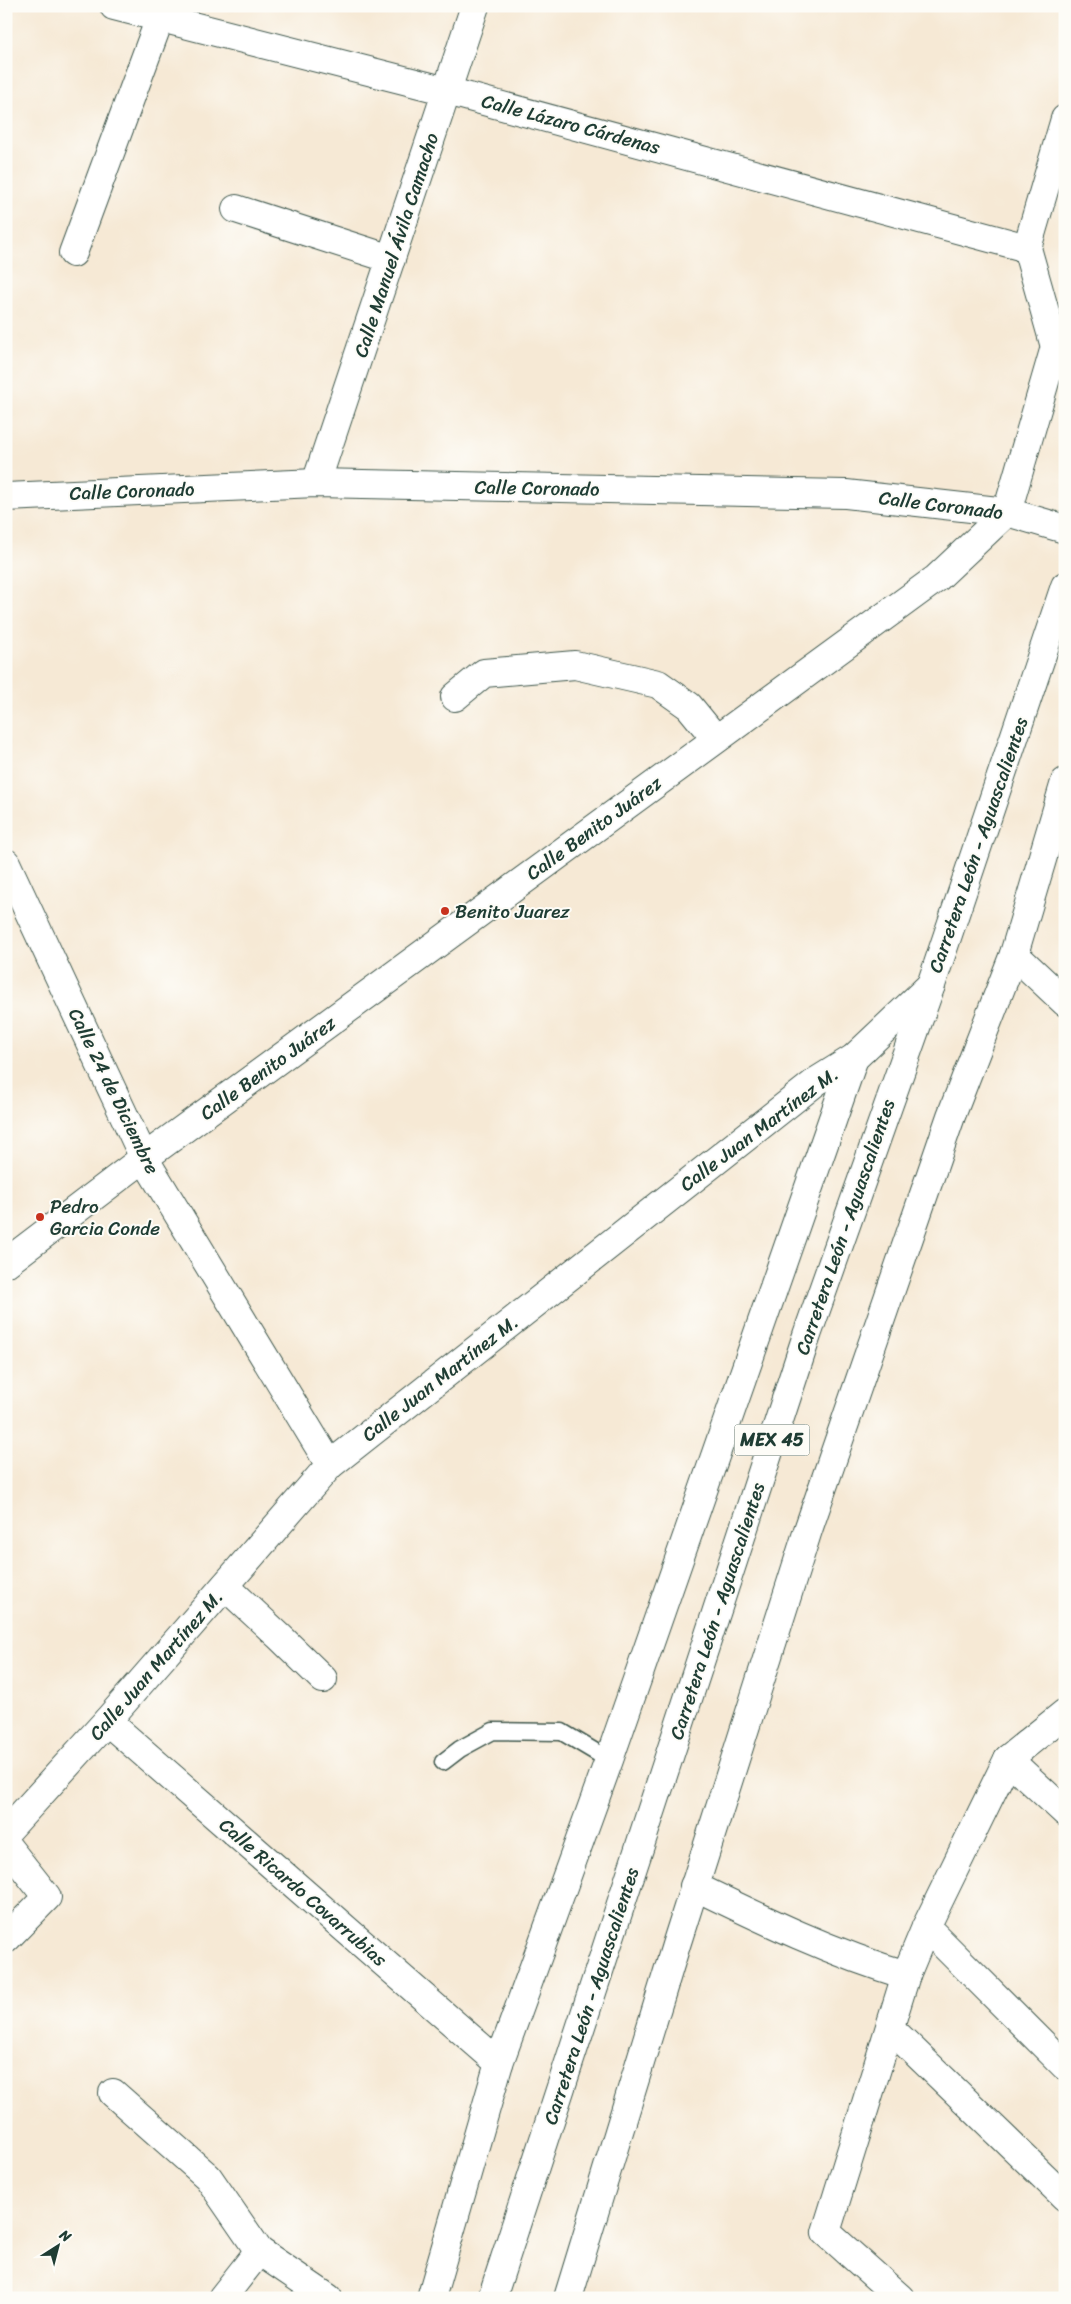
<svg xmlns="http://www.w3.org/2000/svg" width="1071" height="2304" font-family="Sriracha,sans-serif">
<style>
.lines{fill:none;stroke-linecap:round;stroke-linejoin:round}
.service-casing{stroke:#3f574c;stroke-width:19}
.minor-casing{stroke:#3f574c;stroke-width:30}
.primary-casing{stroke:#3f574c;stroke-width:30}
.service{stroke:#fff;stroke-width:16}
.minor{stroke:#fff;stroke-width:28}
.primary{stroke:#fff;stroke-width:28}
.poi-dot{fill:#c8321e;stroke:#fdfcf7;stroke-width:2}
.labels{text-anchor:middle;dominant-baseline:central;stroke-width:4;stroke-linejoin:round;paint-order:stroke}
.shield{fill:#fdfcf7;stroke:#62766e;stroke-width:1}
.shield-label{font-size:18px;font-weight:bold;fill:#1f3d34}
.street-label{font-size:19px;fill:#1f3d34;stroke:#fdfcf7}
.poi-label{font-size:19px;fill:#1f3d34;stroke:#fdfcf7;text-anchor:start}
</style>
<rect width="100%" height="100%" fill="#fdfcf7"/>
<filter id="ink" filterUnits="userSpaceOnUse"><feTurbulence type="fractalNoise" baseFrequency=".02" numOctaves="2"/><feDisplacementMap in="SourceGraphic" scale="10" xChannelSelector="R" yChannelSelector="G"/><feConvolveMatrix kernelMatrix="1 2 1 2 8 2 1 2 1" color-interpolation-filters="sRGB"/></filter>
<filter id="wash" filterUnits="userSpaceOnUse"><feTurbulence type="fractalNoise" baseFrequency=".0096" numOctaves="4" result="noise"/><feDisplacementMap in="SourceGraphic" scale="20" xChannelSelector="R" yChannelSelector="G"/><feGaussianBlur stdDeviation="1.12" result="paint"/><feColorMatrix in="noise" values="0 0 0 0 0 0 0 0 0 0 0 0 0 0 0 0 0 1.4 0 .05"/><feComposite in="paint" operator="in"/></filter>
<g filter="url(#wash)">
<rect width="100%" height="100%" fill="#f6e9d5"/>
</g>
<g filter="url(#ink)">
<g class="lines">
<defs>
<path id="service" d="M443 1762 460 1749 493 1731 562 1732 609 1760"/>
<g id="minor">
<path d="M114 6 447 91 1027 248"/>
<path d="M1065 119 1027 248 1055 347 1065 353"/>
<path d="M236 209 391 259"/>
<path d="M73 253 160 18"/>
<path d="M316 483 475 6"/>
<path d="M6 497 316 483 846 494 1007 512 1065 529"/>
<path d="M455 697 484 673 575 665 658 684 689 706 716 739"/>
<path d="M6 863 144 1158 330 1465"/>
<path d="M1014 954 1065 1002"/>
<path d="M6 1263 144 1158 937 578 1007 512 1055 347"/>
<path d="M225 1586 281 1638 323 1679"/>
<path d="M107 1721 499 2063"/>
<path d="M1008 1759 1065 1812"/>
<path d="M6 1832 107 1721 330 1465 817 1081 854 1058 931 985"/>
<path d="M6 1845 47 1897 6 1939"/>
<path d="M694 1886C764 1920 832 1953 906 1975L926 1927 1008 1759 1065 1713"/>
<path d="M926 1927 1065 2066"/>
<path d="M890 2028 1065 2197"/>
<path d="M113 2093 208 2177 259 2251 328 2298"/>
<path d="M222 2298 259 2251"/>
<path d="M431 2298 499 2063 609 1760 854 1058"/>
<path d="M900 2298 826 2232 906 1975"/>
</g>
<g id="primary">
<path d="M492 2298 807 1335 931 985 1065 586"/>
<path d="M568 2298 676 1945 808 1530 951 1116 1014 954 1065 782"/>
</g>
</defs>
<!-- service casing -->
<use href="#service" class="service-casing"/>
<!-- minor casing -->
<use href="#minor" class="minor-casing"/>
<!-- primary casing -->
<use href="#primary" class="primary-casing"/>
<!-- service -->
<use href="#service" class="service"/>
<!-- minor -->
<use href="#minor" class="minor"/>
<!-- primary -->
<use href="#primary" class="primary"/>
</g>
</g>
<!-- markers -->
<g class="poi-dot">
<circle cx="445" cy="911" r="5"/>
<circle cx="40" cy="1217" r="5"/>
</g>
<g class="labels">
<!-- shield labels -->
<rect class="shield" x="734.5" y="1424.5" width="75" height="31" rx="4"/>
<g class="shield-label">
<text x="772" y="1440">MEX 45</text>
</g>
<!-- street labels -->
<g class="street-label">
<text transform="translate(571 124) rotate(15)">Calle Lázaro Cárdenas</text>
<text transform="translate(396 245) rotate(-72)">Calle Manuel Ávila Camacho</text>
<text transform="translate(537 488) rotate(1)">Calle Coronado</text>
<text transform="translate(132 491) rotate(-2)">Calle Coronado</text>
<text transform="translate(941 505) rotate(7)">Calle Coronado</text>
<text transform="translate(594 828) rotate(-36)">Calle Benito Juárez</text>
<text transform="translate(978 845) rotate(-71)">Carretera León - Aguascalientes</text>
<text transform="translate(268 1068) rotate(-36)">Calle Benito Juárez</text>
<text transform="translate(114 1091) rotate(64)">Calle 24 de Diciembre</text>
<text transform="translate(759 1129) rotate(-37)">Calle Juan Martínez M.</text>
<text transform="translate(845 1227) rotate(-71)">Carretera León - Aguascalientes</text>
<text transform="translate(440 1378) rotate(-38)">Calle Juan Martínez M.</text>
<text transform="translate(717 1611) rotate(-72)">Carretera León - Aguascalientes</text>
<text transform="translate(156 1665) rotate(-49)">Calle Juan Martínez M.</text>
<text transform="translate(303 1892) rotate(41)">Calle Ricardo Covarrubias</text>
<text transform="translate(591 1996) rotate(-72)">Carretera León - Aguascalientes</text>
</g>
<!-- poi labels -->
<g class="poi-label">
<text x="455" y="911">Benito Juarez</text>
<text x="50" y="1206">Pedro<tspan x="50" dy="22">Garcia Conde</tspan></text>
</g>
</g>
<!-- margin -->
<rect width="1071" height="2304" fill="none" stroke="#fdfcf7" stroke-width="25"/>
<!-- north arrow -->
<g transform="translate(58 2246) rotate(36)" stroke="#fdfcf7" stroke-width="4" paint-order="stroke">
<path d="M0-4L9 19L0 12L-9 19Z" fill="#1f3d34"/>
<text y="-8" font-size="14" font-weight="bold" text-anchor="middle" fill="#1f3d34">N</text>
</g>
</svg>
